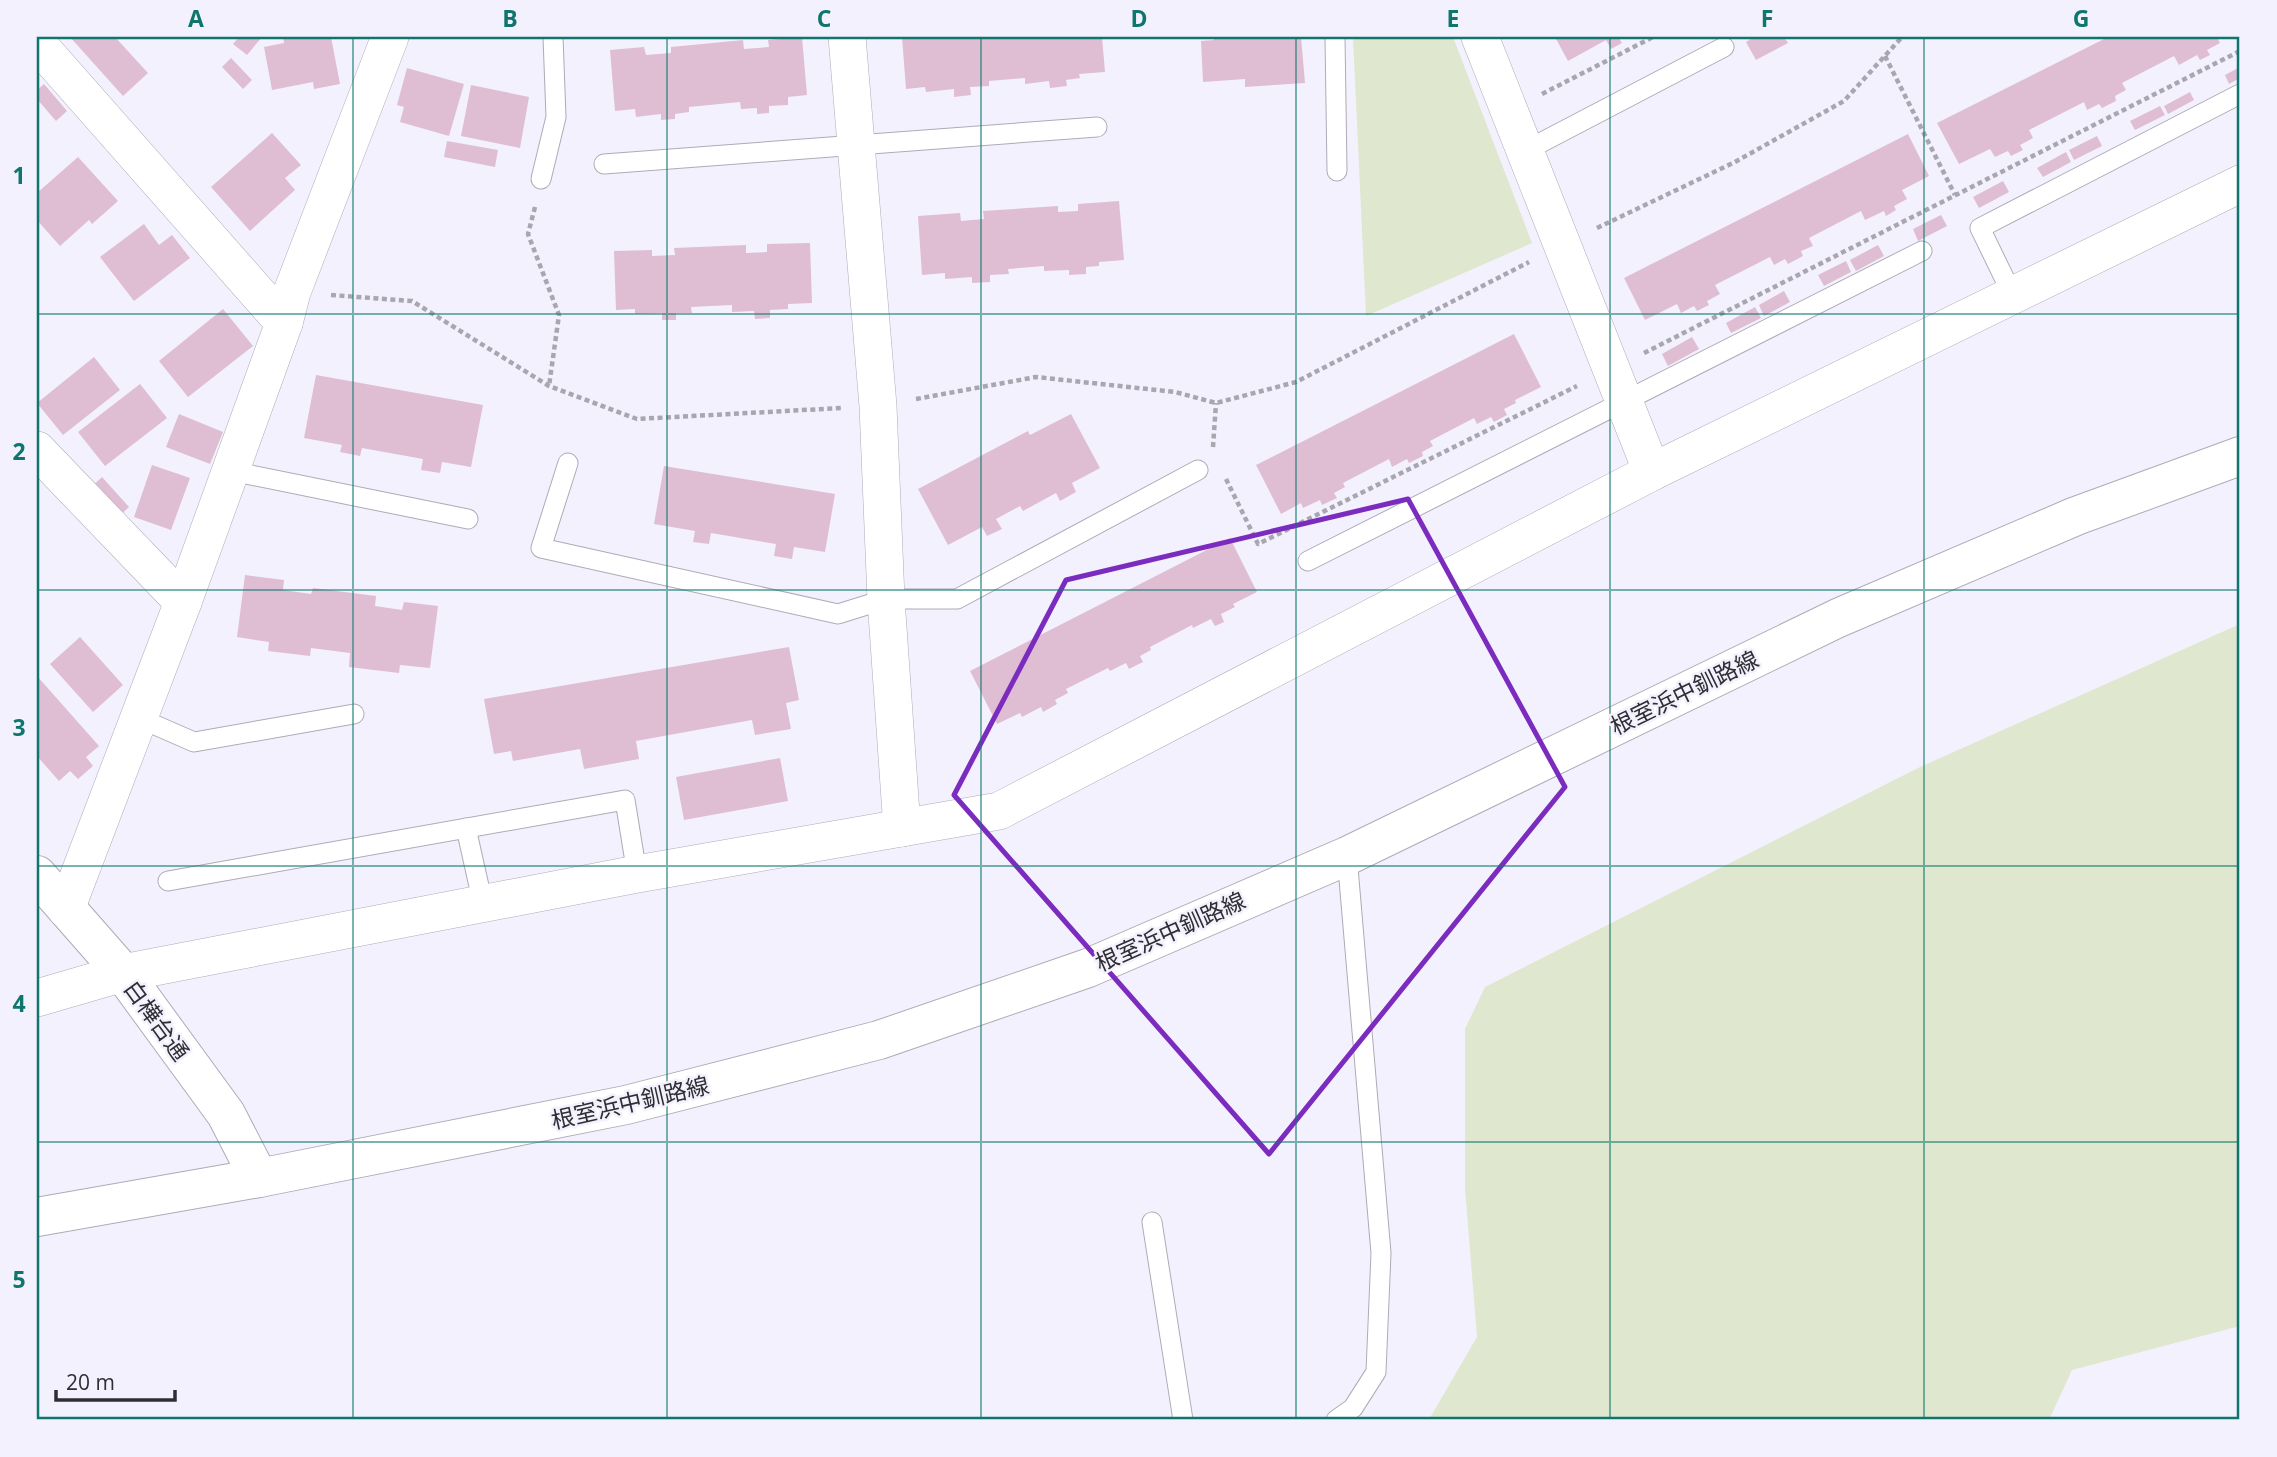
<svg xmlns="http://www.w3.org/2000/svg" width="2277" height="1457" font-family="'Open Sans','Noto Sans JP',sans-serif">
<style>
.green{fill:#dfe7cf}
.building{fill:#dfbed4}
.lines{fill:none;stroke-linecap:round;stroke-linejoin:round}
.lane-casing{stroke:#aeabb6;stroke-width:21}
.street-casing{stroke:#aeabb6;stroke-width:38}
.secondary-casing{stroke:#aeabb6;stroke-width:40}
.primary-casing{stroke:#aeabb6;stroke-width:40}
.path{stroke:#a8a6af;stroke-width:4.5;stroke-dasharray:5 3.5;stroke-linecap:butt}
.lane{stroke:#fff;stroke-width:19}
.street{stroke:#fff;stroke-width:37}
.secondary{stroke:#fff;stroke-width:38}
.primary{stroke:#fff;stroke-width:38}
.marked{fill:none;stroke:#7b2cbf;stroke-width:5;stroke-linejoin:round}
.grid{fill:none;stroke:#0f766e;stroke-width:2;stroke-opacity:0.55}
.labels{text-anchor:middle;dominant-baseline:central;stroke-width:5;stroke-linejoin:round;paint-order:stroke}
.street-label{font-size:23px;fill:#2f2e32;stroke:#f3f1fd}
.neatline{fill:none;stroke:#0f766e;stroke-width:2.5}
.grid-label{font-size:23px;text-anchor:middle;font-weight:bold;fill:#0f766e}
</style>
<rect width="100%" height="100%" fill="#f3f1fd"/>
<!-- green -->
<g class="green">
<path d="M1353 37H1453L1532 243 1366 316Z"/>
<path d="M2240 624V1326L2072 1370 2049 1420H1424L1431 1416 1477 1337 1465 1188V1029L1485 987 1918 768Z"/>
</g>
<!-- building -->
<g class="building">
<path d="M70 37H115L148 73 123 96Z"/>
<path d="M239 37H262L247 55 233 44Z"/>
<path d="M283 37H331L340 84 314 89 313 82 272 90 264 47 284 43Z"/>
<path d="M802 37 807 95 788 97V105L769 106V113L757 114V108L741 109 740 102 689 107V112L675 114V119L661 120V114L636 117 635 109 615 111 610 50 644 47 646 55 671 53V47L743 40 744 49 769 47 768 40Z"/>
<path d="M902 37H1102L1105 72 1079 74 1080 78 1066 80 1067 86 1050 88 1049 81 1025 84V78L989 81V86L970 87 971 95 954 97V89L926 92 925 87 906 89Z"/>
<path d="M1214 37H1301L1305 83 1245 87V79L1203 82 1201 41 1214 40Z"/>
<path d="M1555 37H1618L1622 43 1611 49 1606 40 1568 61Z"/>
<path d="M1754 37H1784L1788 43 1756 60 1746 42Z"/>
<path d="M2108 37H2217L2220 43 2207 50 2210 55 2200 60 2197 55 2179 65 2174 56 2122 83 2126 90 2115 96 2116 101 2102 108 2099 104 2087 110 2084 102 2029 130 2033 138 2020 145 2023 150 2011 156 2008 151 1995 157 1990 149 1959 164 1937 123Z"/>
<path d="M231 58 252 80 243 89 222 67Z"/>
<path d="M2240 67V78L2229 84 2225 75Z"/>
<path d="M407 68 464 84 449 136 400 122 404 107 397 105Z"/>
<path d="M44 84 67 111 56 121 37 99V90Z"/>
<path d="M471 85 529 97 520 148 461 136Z"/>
<path d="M2190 92 2194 100 2168 114 2164 106Z"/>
<path d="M2160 106 2165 115 2135 130 2130 121Z"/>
<path d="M272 133 301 165 285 178 295 190 250 231 211 187Z"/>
<path d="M1908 134 1929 176 1902 190 1907 199 1894 206 1896 210 1886 216 1884 211 1865 220 1861 211 1809 238 1813 246 1801 251 1803 256 1788 264 1785 259 1774 265 1770 257 1715 285 1720 294 1707 301 1709 305 1697 311 1694 306 1681 313 1677 304 1645 320 1624 278Z"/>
<path d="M2097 136 2102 146 2074 160 2069 150Z"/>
<path d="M447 141 498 150 495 167 444 157Z"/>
<path d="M2066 152 2071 162 2043 177 2037 168Z"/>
<path d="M78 157 118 201 92 224 89 220 60 246 37 220V193Z"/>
<path d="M2003 181 2009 192 1979 208 1973 197Z"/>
<path d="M1119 201 1124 260 1099 262V266L1086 267V274L1069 275V270L1044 271V266L1008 269 1009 274 990 275V282L972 283V277L945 279V273L922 275 918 216 960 213 961 221 984 219 983 211 1058 206V212L1078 211V204Z"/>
<path d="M1941 215 1947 226 1918 241 1913 229Z"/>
<path d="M144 224 159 245 172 235 190 258 134 301 100 257Z"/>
<path d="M810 243 812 303 788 304V309L770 310V318L755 319 754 311 732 312V305L691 307 692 313H676V320H662V313L635 314V309L616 310 614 251 652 250V256L675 255 674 248 746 245V253L767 252V244Z"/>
<path d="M1878 245 1884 256 1856 271 1850 260Z"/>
<path d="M1846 261 1851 272 1824 286 1818 275Z"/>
<path d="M1784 291 1790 302 1764 316 1759 305Z"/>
<path d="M1755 307 1761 318 1731 333 1726 323Z"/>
<path d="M223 309 253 346 188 397 159 361Z"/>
<path d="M1514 334 1541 387 1515 400 1516 403 1504 409 1507 415 1494 422 1491 417 1477 424 1474 418 1430 441 1433 446 1422 452 1423 456 1409 463 1407 459 1392 467 1389 459 1343 483 1345 487 1334 493 1337 498 1322 505 1320 500 1303 508 1301 503 1281 514 1256 465Z"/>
<path d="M1692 337 1699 349 1668 366 1662 354Z"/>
<path d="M94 357 120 390 63 435 37 403Z"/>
<path d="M316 375 483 405 471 467 442 462 440 473 421 470 423 459 362 448 360 456 340 452 342 445 304 438Z"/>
<path d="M140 384 167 418 105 466 78 432Z"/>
<path d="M179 414 223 432 210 464 166 447Z"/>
<path d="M1071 414 1100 468 1072 483 1076 492 1060 501 1056 493 1023 511 1020 506 996 519 1002 529 987 536 982 527 948 545 918 489 1028 431 1030 435Z"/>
<path d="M152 465 190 478 171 530 134 517Z"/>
<path d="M664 466 835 494 825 552 794 547 792 559 774 556 776 544 711 533 709 544 693 542 695 531 654 524Z"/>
<path d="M102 477 129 507 115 520 88 490Z"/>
<path d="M1230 538 1257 592 1233 604 1235 607 1221 614 1224 622 1215 626 1211 619 1193 628 1192 625 1150 647 1151 650 1140 656 1143 662 1129 669 1126 663 1110 671 1108 668 1066 689 1068 693 1055 700 1057 704 1043 712 1041 707 1022 717 1020 713 997 724 970 671Z"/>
<path d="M245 575 284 580 283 590 311 594 313 588 376 596 375 606 402 610 404 602 438 606 430 668 400 665 399 673 349 667 350 653 311 648 310 656 268 651 269 642 237 637Z"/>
<path d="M80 637 123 685 93 712 50 664Z"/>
<path d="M789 647 799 700 786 703 791 729 755 735 752 720 636 741 639 759 584 769 580 749 513 761 511 751 494 754 484 699Z"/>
<path d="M37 676 99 746 86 757 93 766 78 779 70 771 59 781 37 756Z"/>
<path d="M780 758 788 801 684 820 676 777Z"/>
</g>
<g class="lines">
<defs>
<g id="lane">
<path d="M1335 37 1337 171"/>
<path d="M1525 151 1724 47"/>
<path d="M604 164 1097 127"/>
<path d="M541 179 556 117 553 37"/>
<path d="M2013 296 1980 228 2240 94"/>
<path d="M568 463 541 548 838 614 886 599H957L1198 470"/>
<path d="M231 471 468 519"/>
<path d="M1308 561 1922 251"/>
<path d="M139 718 194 742 354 714"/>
<path d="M466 828 483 904"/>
<path d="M168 881 625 800 637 874"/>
<path d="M1152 1222 1183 1420"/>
<path d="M1336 1420 1353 1408 1376 1372 1381 1253 1347 856"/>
</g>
<g id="street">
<path d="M847 37 878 406 886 599 902 828"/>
<path d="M1480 37 1652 472"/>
<path d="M37 43 284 323"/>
<path d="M37 450 183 602"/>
<path d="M66 909 183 602 284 323 292 292 390 37"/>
<path d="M37 998 123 973 637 874 999 811 1652 472 2240 184"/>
</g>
<path id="secondary" d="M37 875 123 973 226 1114 259 1178"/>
<path id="primary" d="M37 1217 259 1178 626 1105 879 1040 1088 968 1347 856 1838 618 2076 516 2240 456"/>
</defs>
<!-- lane casing -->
<use href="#lane" class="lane-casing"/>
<!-- street casing -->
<use href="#street" class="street-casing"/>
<!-- secondary casing -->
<use href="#secondary" class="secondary-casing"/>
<!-- primary casing -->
<use href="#primary" class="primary-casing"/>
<!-- path -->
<g class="path">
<path d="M1885 56 1955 195"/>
<path d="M1542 94 1653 37"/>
<path d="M535 207 528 234 559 315 549 386"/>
<path d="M1597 228 1735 162 1844 101 1902 37"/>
<path d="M331 295 412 301 549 386 637 419 841 408"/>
<path d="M1644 353 2240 51"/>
<path d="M916 399 1036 377 1175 392 1216 403 1296 382 1529 262"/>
<path d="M1213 447 1216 403"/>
<path d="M1226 479 1258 544 1577 386"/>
</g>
<!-- lane -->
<use href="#lane" class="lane"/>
<!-- street -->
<use href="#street" class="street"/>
<!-- secondary -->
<use href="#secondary" class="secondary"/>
<!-- primary -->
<use href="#primary" class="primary"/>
</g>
<!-- marked area -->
<path class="marked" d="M1408 499 1565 787 1269 1154 954 795 1066 580Z"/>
<!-- grid -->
<path class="grid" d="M353 37V1420M667 37V1420M981 37V1420M1296 37V1420M1610 37V1420M1924 37V1420M37 314H2240M37 590H2240M37 866H2240M37 1142H2240"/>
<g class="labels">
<!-- street labels -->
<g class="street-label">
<text transform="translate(1684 692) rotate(-26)">根室浜中釧路線</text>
<text transform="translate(1170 931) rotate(-24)">根室浜中釧路線</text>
<text transform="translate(157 1020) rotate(54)">白樺台通</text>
<text transform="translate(630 1102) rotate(-13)">根室浜中釧路線</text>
</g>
</g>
<!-- border -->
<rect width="2277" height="1457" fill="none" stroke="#f3f1fd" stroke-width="77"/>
<!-- scale -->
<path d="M56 1390v10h119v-10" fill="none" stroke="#2f2e32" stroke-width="3.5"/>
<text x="66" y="1390" font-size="21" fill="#2f2e32" stroke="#f3f1fd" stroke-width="5" paint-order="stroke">20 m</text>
<rect x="38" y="38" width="2200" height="1380" class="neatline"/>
<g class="grid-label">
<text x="196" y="27">A</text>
<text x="510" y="27">B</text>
<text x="824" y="27">C</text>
<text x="1139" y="27">D</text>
<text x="1453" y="27">E</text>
<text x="1767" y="27">F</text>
<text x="2081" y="27">G</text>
<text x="19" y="184">1</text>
<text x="19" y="460">2</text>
<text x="19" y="736">3</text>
<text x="19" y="1012">4</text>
<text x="19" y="1288">5</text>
</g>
</svg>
